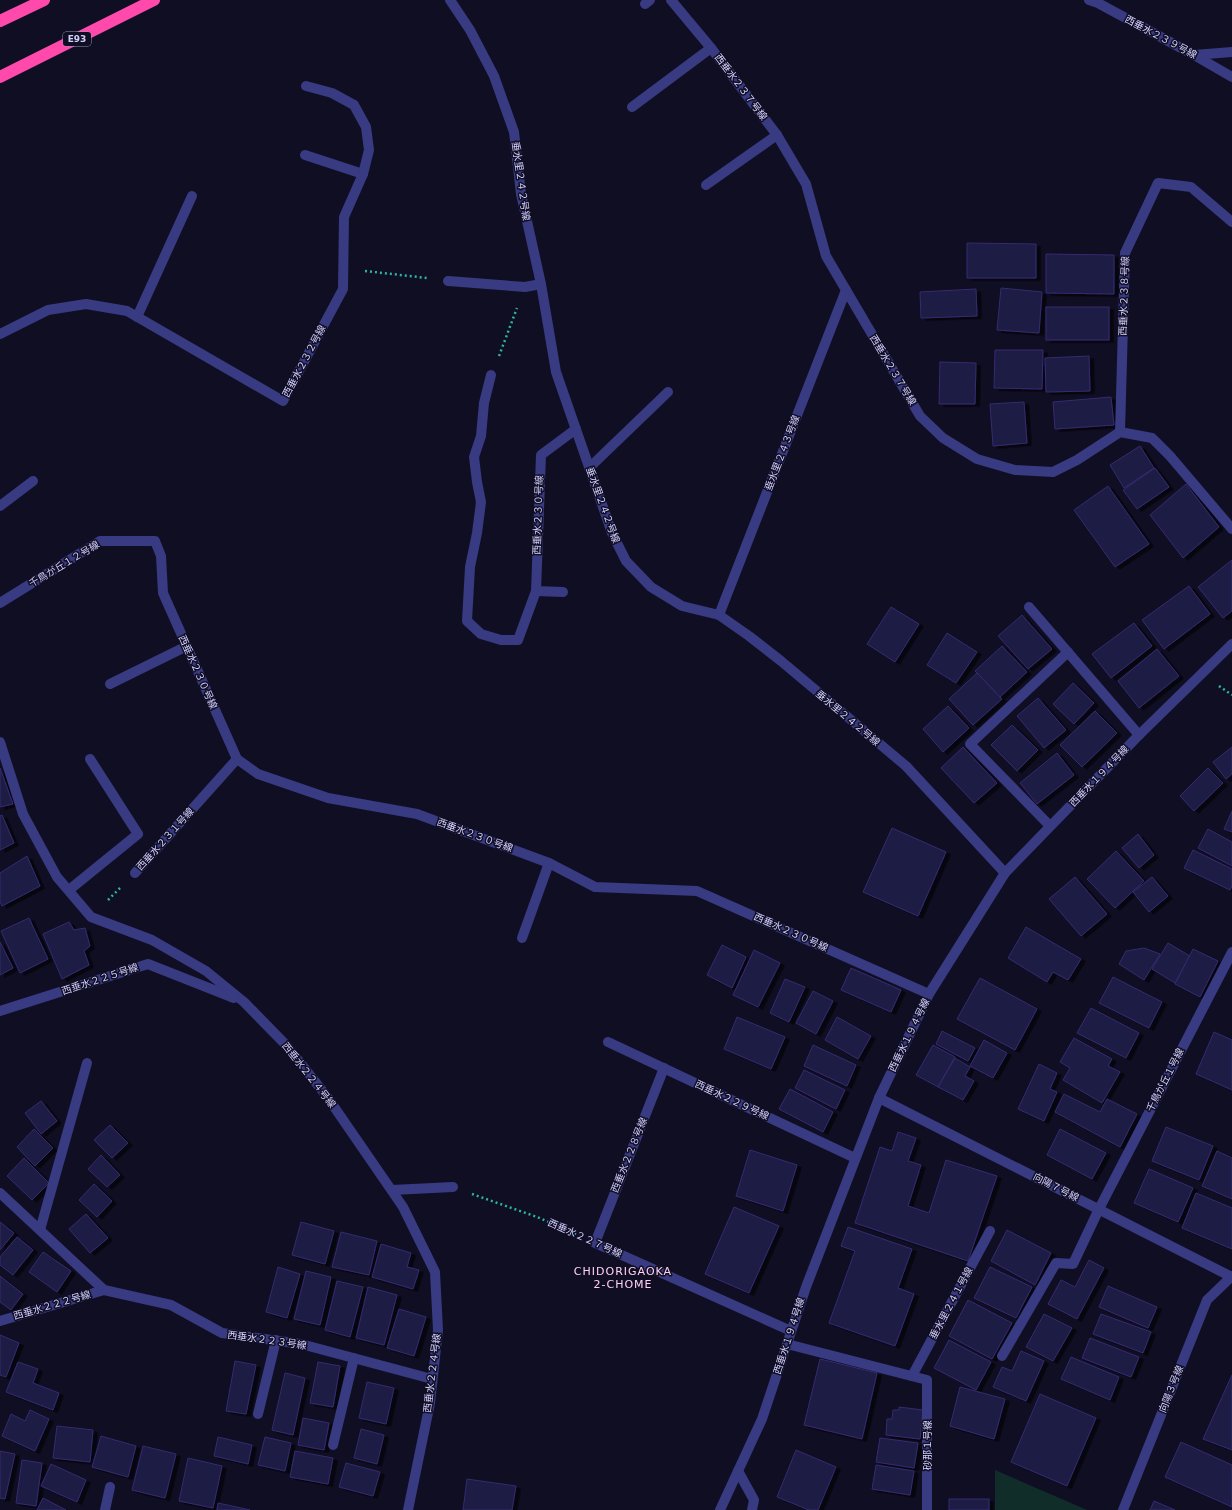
<svg xmlns="http://www.w3.org/2000/svg" width="1232" height="1510" font-family="'DejaVu Sans','Noto Sans JP',sans-serif">
<style>
.green{fill:#112d2a}
.building{fill:#1f1a44;stroke:#352b70;filter:url(#shadow)}
.lines{fill:none;stroke-linecap:round;stroke-linejoin:round}
.path{stroke:#2db5a4;stroke-width:2.5;stroke-dasharray:2 3;stroke-linecap:butt}
.minor{stroke:#383a82;stroke-width:10}
.highway{stroke:#ff4aac;stroke-width:12}
.labels{text-anchor:middle;dominant-baseline:central;stroke-width:3;stroke-linejoin:round;paint-order:stroke}
.shield{fill:#100e23;stroke:#9895bd;stroke-width:1}
.shield-label{font-size:9px;font-weight:bold;fill:#d2cfff}
.street-label{font-size:10px;fill:#d2cfff;stroke:#100e23}
.neighbourhood-label{font-size:11px;letter-spacing:1px;fill:#ffd1f1;stroke:#100e23}
</style>
<defs>
<filter id="shadow"><feDropShadow dx="4.5" dy="2.5" stdDeviation="0" flood-color="#0009"/></filter>
</defs>
<rect width="100%" height="100%" fill="#100e23"/>
<!-- green -->
<path class="green" d="M995 1470 1087 1510H995Z"/>
<!-- building -->
<g class="building">
<path d="M967 243 1036 244V278H967Z"/>
<path d="M1046 254 1114 255V294L1046 293Z"/>
<path d="M1001 288 1042 292 1039 333 997 330Z"/>
<path d="M976 289 977 316 921 318 920 292Z"/>
<rect x="1046" y="307" width="63" height="33"/>
<path d="M995 350H1043L1042 389 994 388Z"/>
<path d="M1089 356 1090 391 1046 392 1045 358Z"/>
<path d="M940 362 976 363 975 404H939Z"/>
<path d="M1111 397 1114 425 1055 429 1053 402Z"/>
<path d="M1024 402 1027 443 993 446 990 404Z"/>
<path d="M1140 446 1154 468 1124 488 1110 465Z"/>
<path d="M1155 468 1169 487 1137 509 1123 490Z"/>
<path d="M1186 484 1219 527 1183 558 1150 515Z"/>
<path d="M1108 486 1149 544 1115 567 1074 510Z"/>
<path d="M1232 560V611L1223 618 1198 587Z"/>
<path d="M1189 586 1210 614 1164 649 1142 620Z"/>
<path d="M891 607 919 624 895 662 867 644Z"/>
<path d="M1022 615 1052 649 1028 669 998 636Z"/>
<path d="M1134 623 1152 646 1111 678 1092 654Z"/>
<path d="M947 633 977 652 956 683 927 665Z"/>
<path d="M1002 646 1027 672 1000 697 975 671Z"/>
<path d="M1157 649 1179 676 1139 708 1118 681Z"/>
<path d="M977 673 1002 699 973 725 949 699Z"/>
<path d="M1073 683 1094 703 1074 724 1053 704Z"/>
<path d="M1038 698 1066 730 1044 748 1017 716Z"/>
<path d="M948 706 969 728 943 752 923 729Z"/>
<path d="M1095 711 1117 733 1082 767 1060 745Z"/>
<path d="M1012 725 1038 750 1017 771 991 745Z"/>
<path d="M963 747 997 783 974 803 941 768Z"/>
<path d="M1232 747V774L1226 779 1213 762Z"/>
<path d="M1057 753 1074 775 1037 804 1020 783Z"/>
<path d="M0 768 13 804 0 807Z"/>
<path d="M1208 768 1223 783 1194 811 1180 796Z"/>
<path d="M1232 811V832L1224 829Z"/>
<path d="M2 815 14 843 0 850V816Z"/>
<path d="M892 828 946 852 918 916 863 892Z"/>
<path d="M1208 829 1232 842V866L1198 848Z"/>
<path d="M1138 834 1154 855 1139 868 1122 848Z"/>
<path d="M1193 850 1232 869V886L1230 890 1184 868Z"/>
<path d="M1116 851 1144 881 1115 908 1087 879Z"/>
<path d="M27 856 40 886 2 906 0 902V873Z"/>
<path d="M1075 877 1107 914 1081 936 1049 899Z"/>
<path d="M1152 877 1168 896 1149 912 1133 892Z"/>
<path d="M29 918 48 959 20 973 1 931Z"/>
<path d="M69 922 74 930 85 928 90 946 84 951 89 965 62 979 43 934Z"/>
<path d="M1026 927 1081 959 1068 980 1053 972 1047 982 1008 958Z"/>
<path d="M0 942 13 968 0 975Z"/>
<path d="M1168 943 1190 956 1175 983 1152 969Z"/>
<path d="M722 945 746 957 732 988 707 975Z"/>
<path d="M1144 948 1160 954 1144 980 1119 964 1126 951Z"/>
<path d="M1193 949 1218 961 1200 997 1175 984Z"/>
<path d="M754 950 780 963 758 1007 733 995Z"/>
<path d="M851 968 901 990 891 1012 841 990Z"/>
<path d="M1113 977 1162 1002 1149 1028 1099 1003Z"/>
<path d="M980 978 1037 1009 1015 1050 957 1019Z"/>
<path d="M785 979 805 987 789 1022 770 1013Z"/>
<path d="M813 991 833 1001 816 1034 796 1023Z"/>
<path d="M1091 1008 1139 1033 1126 1058 1077 1033Z"/>
<path d="M737 1017 785 1037 771 1069 724 1049Z"/>
<path d="M837 1017 871 1036 858 1059 825 1040Z"/>
<path d="M942 1031 975 1048 968 1061 936 1044Z"/>
<path d="M1214 1032 1232 1040V1090L1196 1074Z"/>
<path d="M1074 1038 1112 1059 1108 1066 1120 1072 1102 1103 1063 1080 1070 1068 1060 1062Z"/>
<path d="M984 1040 1007 1053 993 1078 970 1066Z"/>
<path d="M813 1045 856 1065 847 1086 804 1066Z"/>
<path d="M933 1045 955 1057 938 1087 916 1075Z"/>
<path d="M955 1058 970 1067 965 1076 974 1081 963 1100 938 1087Z"/>
<path d="M1039 1064 1057 1073 1050 1089 1057 1092 1044 1121 1018 1109Z"/>
<path d="M804 1070 845 1090 836 1109 795 1088Z"/>
<path d="M790 1089 833 1112 823 1132 779 1109Z"/>
<path d="M1064 1094 1100 1112 1107 1099 1137 1114 1120 1147 1055 1112Z"/>
<path d="M41 1101 57 1121 41 1134 25 1113Z"/>
<path d="M110 1125 128 1143 112 1158 94 1140Z"/>
<path d="M1166 1127 1213 1146 1199 1180 1152 1161Z"/>
<path d="M34 1129 53 1148 35 1166 17 1147Z"/>
<path d="M1060 1129 1106 1153 1092 1179 1047 1155Z"/>
<path d="M898 1132 916 1138 908 1161 921 1165 908 1206 929 1213 946 1160 997 1176 968 1261 855 1223 880 1147 892 1151Z"/>
<path d="M750 1150 797 1165 783 1211 736 1196Z"/>
<path d="M1217 1151 1232 1158V1199L1202 1186Z"/>
<path d="M101 1155 120 1175 107 1187 88 1169Z"/>
<path d="M24 1158 49 1183 32 1200 7 1176Z"/>
<path d="M1149 1169 1193 1188 1178 1222 1134 1203Z"/>
<path d="M94 1184 112 1201 97 1217 79 1200Z"/>
<path d="M1196 1193 1232 1208V1249L1182 1228Z"/>
<path d="M734 1207 779 1226 749 1293 705 1274Z"/>
<path d="M86 1214 108 1238 90 1253 69 1229Z"/>
<path d="M0 1222 14 1233 0 1250Z"/>
<path d="M301 1222 334 1231 325 1264 292 1255Z"/>
<path d="M848 1227 912 1249 898 1288 914 1294 895 1346 829 1323 855 1251 841 1246Z"/>
<path d="M1007 1230 1051 1253 1035 1285 991 1261Z"/>
<path d="M341 1232 377 1241 369 1275 332 1267Z"/>
<path d="M17 1237 33 1250 13 1275 0 1265V1257Z"/>
<path d="M381 1244 411 1253 407 1267 419 1270 413 1289 372 1277Z"/>
<path d="M43 1252 71 1271 57 1292 29 1272Z"/>
<path d="M1089 1260 1104 1268 1077 1319 1048 1304 1061 1280 1075 1287Z"/>
<path d="M278 1267 300 1274 287 1318 266 1312Z"/>
<path d="M990 1267 1032 1287 1016 1318 974 1298Z"/>
<path d="M306 1271 331 1277 320 1325 294 1319Z"/>
<path d="M0 1276 23 1294 11 1310 0 1302Z"/>
<path d="M337 1281 363 1287 350 1337 325 1330Z"/>
<path d="M1108 1286 1157 1307 1148 1328 1099 1307Z"/>
<path d="M368 1287 397 1295 384 1345 356 1338Z"/>
<path d="M968 1300 1012 1323 992 1359 949 1336Z"/>
<path d="M399 1309 426 1317 414 1356 387 1348Z"/>
<path d="M1044 1314 1072 1328 1053 1361 1026 1347Z"/>
<path d="M1101 1314 1151 1332 1143 1353 1093 1334Z"/>
<path d="M0 1335 19 1343 6 1377 0 1375Z"/>
<path d="M1090 1338 1139 1357 1131 1377 1082 1358Z"/>
<path d="M949 1340 991 1362 976 1390 934 1368Z"/>
<path d="M1021 1351 1044 1361 1026 1401 993 1387 1002 1367 1012 1371Z"/>
<path d="M1071 1357 1119 1377 1110 1400 1061 1379Z"/>
<path d="M820 1359 877 1373 862 1439 804 1425Z"/>
<path d="M235 1361 256 1365 246 1414 226 1411Z"/>
<path d="M18 1362 38 1369 33 1383 59 1393 53 1410 6 1392Z"/>
<path d="M318 1362 340 1366 333 1407 310 1403Z"/>
<path d="M285 1373 305 1378 293 1435 272 1430Z"/>
<path d="M1232 1375V1450L1203 1439Z"/>
<path d="M367 1382 394 1388 386 1424 359 1418Z"/>
<path d="M960 1387 1005 1399 994 1439 950 1426Z"/>
<path d="M1040 1394 1096 1418 1067 1486 1011 1462Z"/>
<path d="M899 1407 923 1410 920 1439 886 1435 887 1419H892L893 1410H899Z"/>
<path d="M30 1410 49 1419 35 1451 2 1436 11 1414 25 1421Z"/>
<path d="M303 1418 329 1423 324 1450 298 1445Z"/>
<path d="M57 1426 93 1430 90 1462 53 1458Z"/>
<path d="M361 1429 384 1435 377 1464 354 1458Z"/>
<path d="M101 1436 136 1446 128 1477 92 1467Z"/>
<path d="M218 1437 252 1445 248 1464 214 1456Z"/>
<path d="M265 1437 291 1443 285 1471 258 1465Z"/>
<path d="M880 1438 918 1443 914 1468 876 1462Z"/>
<path d="M1181 1442 1232 1465V1507L1165 1477Z"/>
<path d="M143 1446 176 1454 165 1498 132 1490Z"/>
<path d="M796 1450 836 1467 818 1510H809L777 1497Z"/>
<path d="M0 1451 15 1454 5 1499 0 1498Z"/>
<path d="M295 1451 333 1458 328 1484 290 1477Z"/>
<path d="M188 1458 222 1466 213 1508 179 1501Z"/>
<path d="M22 1460 42 1463 36 1506 16 1503Z"/>
<path d="M346 1463 380 1472 373 1496 339 1487Z"/>
<path d="M51 1464 86 1480 77 1502 41 1486Z"/>
<path d="M876 1465 914 1471 910 1495 872 1489Z"/>
<path d="M467 1479 516 1486 512 1510H463Z"/>
<path d="M43 1498 66 1510H37Z"/>
<rect x="949" y="1499" width="40" height="11"/>
<path d="M1154 1501 1175 1510H1150Z"/>
<path d="M218 1503 250 1510H217Z"/>
</g>
<g class="lines">
<!-- path -->
<g class="path">
<path d="M365 271 427 278"/>
<path d="M499 356 517 308"/>
<path d="M1219 686 1232 695"/>
<path d="M108 900 120 888"/>
<path d="M472 1194 537 1217 576 1234"/>
</g>
<!-- minor -->
<g class="minor">
<path d="M450 0 470 30 494 76 514 132 521 194 541 284 556 372 612 533 626 561 651 587 682 606 719 615 749 636 781 661 906 766 1005 873"/>
<path d="M671 0 711 48 777 135 806 184 826 256 920 416 943 438 977 459 1015 470 1053 472 1077 460 1120 432 1152 438 1170 456 1232 529"/>
<path d="M1089 0 1098 3 1194 55 1232 77"/>
<path d="M645 4 650 0"/>
<path d="M1194 55 1232 52"/>
<path d="M632 107 711 48"/>
<path d="M305 155 363 174"/>
<path d="M706 185 777 135"/>
<path d="M448 281 525 287 541 284"/>
<path d="M137 317 192 196"/>
<path d="M0 334 48 310 86 304 127 311 283 401 343 289 344 217 363 174 369 150 366 127 354 105 332 93 306 86"/>
<path d="M491 375 484 403 481 436 474 457 477 482 481 502 477 533 470 567 467 621 481 634 501 640H518L536 591 541 455 576 429"/>
<path d="M1120 432 1125 253 1158 183 1191 187 1232 222"/>
<path d="M589 468 668 392"/>
<path d="M0 506 33 481"/>
<path d="M536 591 563 592"/>
<path d="M0 603 100 541H155L161 556 163 593 237 759 258 774 328 798 417 814 549 863 595 887 697 891 929 994"/>
<path d="M1029 607 1139 735"/>
<path d="M719 615 846 290"/>
<path d="M110 684 187 646"/>
<path d="M0 742 23 814 57 877 91 917 152 940 206 971 244 1002 287 1046 328 1098 403 1207 435 1272 438 1330 430 1403 408 1510"/>
<path d="M1050 826 970 744 1068 652"/>
<path d="M135 873 237 759"/>
<path d="M69 890 138 834 90 759"/>
<path d="M522 938 549 863"/>
<path d="M0 1011 148 964 234 998"/>
<path d="M608 1042 855 1158"/>
<path d="M664 1068 595 1243 791 1331"/>
<path d="M879 1098 1232 1277"/>
<path d="M392 1190 453 1187"/>
<path d="M0 1193 104 1290 171 1305 222 1333 301 1344 432 1379"/>
<path d="M40 1230 87 1063"/>
<path d="M0 1321 104 1290"/>
<path d="M787 1344 927 1380V1510"/>
<path d="M1002 1356 1056 1263 1073 1264 1099 1209 1232 952"/>
<path d="M912 1376 990 1231"/>
<path d="M258 1414 276 1340"/>
<path d="M333 1445 354 1358"/>
<path d="M738 1471 754 1500 752 1510"/>
<path d="M105 1510 110 1487"/>
<path d="M720 1510 762 1419 806 1287 879 1098 929 994 1005 873 1139 735 1232 644"/>
<path d="M1123 1510 1207 1300 1232 1276"/>
</g>
<!-- highway -->
<g class="highway">
<path d="M0 21 44 0"/>
<path d="M0 77 154 0"/>
</g>
</g>
<g class="labels">
<!-- shield labels -->
<rect class="shield" x="63" y="32" width="28" height="14" rx="3"/>
<g class="shield-label">
<text x="77" y="39">E93</text>
</g>
<!-- street labels -->
<g class="street-label">
<text transform="translate(1161 37) rotate(28)">西垂水２３９号線</text>
<text transform="translate(741 87) rotate(53)">西垂水２３７号線</text>
<text transform="translate(521 181) rotate(82)">垂水里２４２号線</text>
<text transform="translate(1124 296) rotate(-88)">西垂水２３８号線</text>
<text transform="translate(304 361) rotate(-62)">西垂水２３２号線</text>
<text transform="translate(893 370) rotate(59)">西垂水２３７号線</text>
<text transform="translate(782 453) rotate(-69)">垂水里２４３号線</text>
<text transform="translate(603 505) rotate(70)">垂水里２４２号線</text>
<text transform="translate(538 515) rotate(-88)">西垂水２３０号線</text>
<text transform="translate(64 564) rotate(-31)">千鳥が丘１２号線</text>
<text transform="translate(198 672) rotate(66)">西垂水２３０号線</text>
<text transform="translate(848 718) rotate(40)">垂水里２４２号線</text>
<text transform="translate(1099 776) rotate(-46)">西垂水１９４号線</text>
<text transform="translate(475 835) rotate(20)">西垂水２３０号線</text>
<text transform="translate(165 839) rotate(-48)">西垂水２３１号線</text>
<text transform="translate(791 932) rotate(24)">西垂水２３０号線</text>
<text transform="translate(100 979) rotate(-18)">西垂水２２５号線</text>
<text transform="translate(909 1035) rotate(-64)">西垂水１９４号線</text>
<text transform="translate(309 1075) rotate(52)">西垂水２２４号線</text>
<text transform="translate(1165 1080) rotate(-63)">千鳥が丘１号線</text>
<text transform="translate(732 1100) rotate(25)">西垂水２２９号線</text>
<text transform="translate(629 1155) rotate(-68)">西垂水２２８号線</text>
<text transform="translate(1056 1187) rotate(27)">向陽７号線</text>
<text transform="translate(585 1238) rotate(24)">西垂水２２７号線</text>
<text transform="translate(951 1303) rotate(-62)">垂水里２４１号線</text>
<text transform="translate(52 1305) rotate(-16)">西垂水２２２号線</text>
<text transform="translate(789 1336) rotate(-72)">西垂水１９４号線</text>
<text transform="translate(267 1340) rotate(8)">西垂水２２３号線</text>
<text transform="translate(432 1373) rotate(-83)">西垂水２２４号線</text>
<text transform="translate(1171 1389) rotate(-68)">向陽３号線</text>
<text transform="translate(927 1445) rotate(-90)">砂那１号線</text>
</g>
<!-- neighbourhood labels -->
<g class="neighbourhood-label">
<text x="623" y="1271">CHIDORIGAOKA<tspan x="623" dy="13">2-CHOME</tspan></text>
</g>
</g>
</svg>
